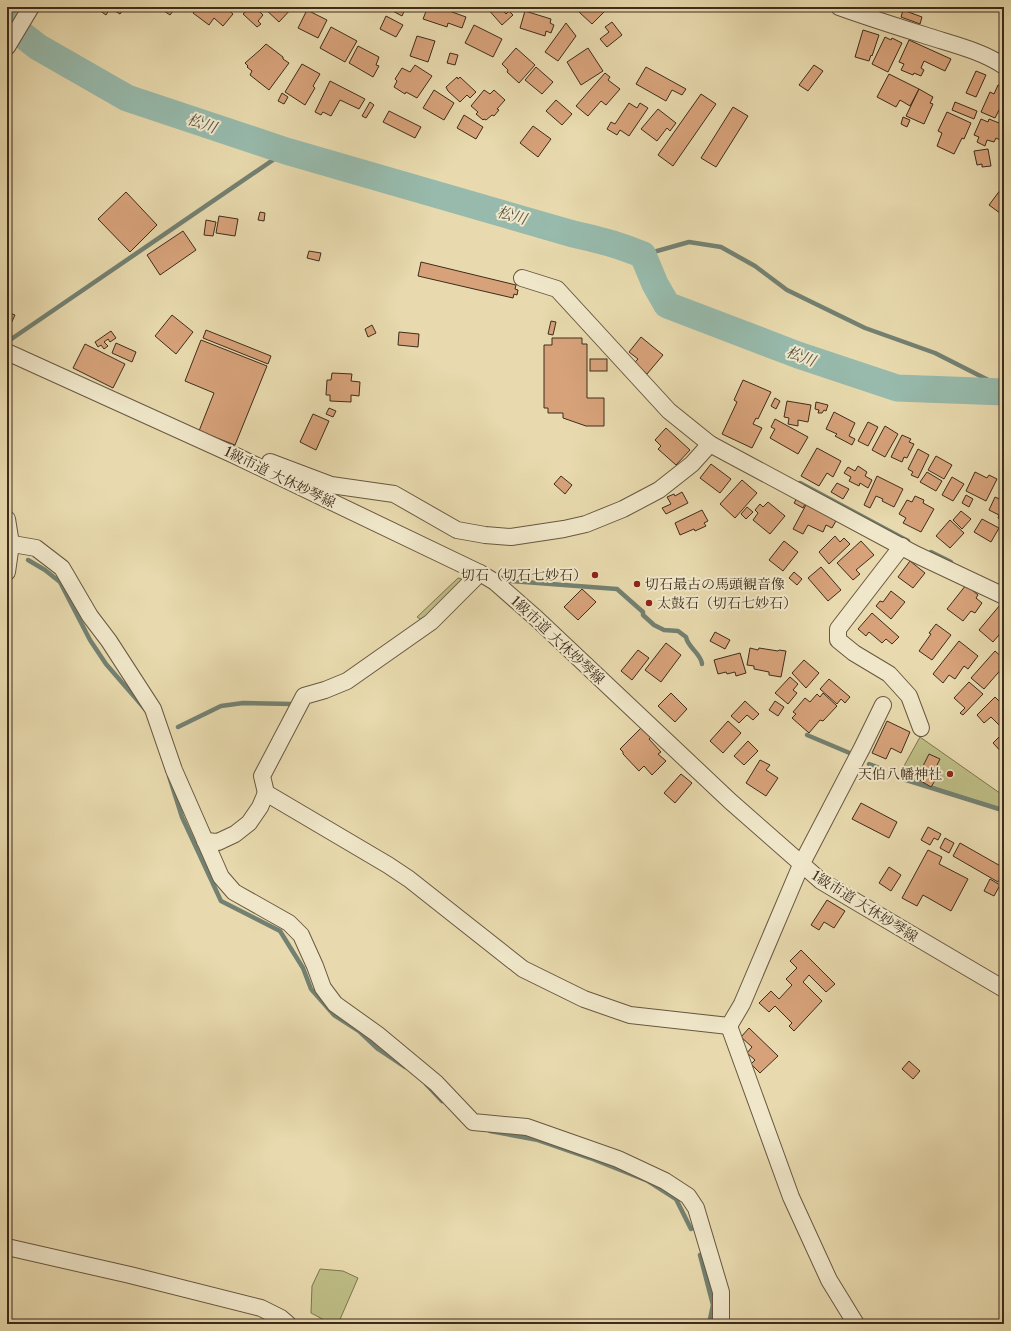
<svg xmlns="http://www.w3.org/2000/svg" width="1011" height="1331" font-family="'Libre Caslon Text','Noto Serif JP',serif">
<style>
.green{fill:#bebd85;stroke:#7e7450}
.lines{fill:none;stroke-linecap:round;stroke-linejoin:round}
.stream{stroke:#738172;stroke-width:4.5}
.river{stroke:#97baac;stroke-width:27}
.building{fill:#d7a27a;stroke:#3e2c1c}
.minor-casing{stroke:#685840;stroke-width:18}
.minor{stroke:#f0e7ca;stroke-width:16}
.poi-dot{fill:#8f2418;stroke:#f0e7ca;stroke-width:1.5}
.labels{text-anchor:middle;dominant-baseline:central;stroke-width:4;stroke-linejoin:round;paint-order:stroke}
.street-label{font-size:14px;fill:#3e2c1c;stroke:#f0e7ca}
.poi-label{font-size:14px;fill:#3e2c1c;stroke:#f0e7ca;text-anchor:end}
.water-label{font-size:15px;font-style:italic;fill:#545040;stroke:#f0e7ca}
</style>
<rect width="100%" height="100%" fill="#e8daae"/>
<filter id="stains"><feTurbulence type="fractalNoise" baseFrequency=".005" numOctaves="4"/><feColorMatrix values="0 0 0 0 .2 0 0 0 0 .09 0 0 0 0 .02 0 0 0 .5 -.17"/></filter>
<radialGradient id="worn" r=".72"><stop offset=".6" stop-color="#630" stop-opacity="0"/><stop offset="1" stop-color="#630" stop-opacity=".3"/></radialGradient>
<!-- green -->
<g class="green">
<path d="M458 578 467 580 425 622 417 617Z"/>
<path d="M920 737 1004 796 1001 809 899 775Z"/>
<path d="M320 1269 343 1271 358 1278 338 1324H332L311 1313 312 1286Z"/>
</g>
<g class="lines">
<!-- stream -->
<g class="stream">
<path d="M643 255 689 242 721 247 755 266 787 290 865 328 935 353 1004 388"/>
<path d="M7 342 286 151"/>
<path d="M800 483 908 541"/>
<path d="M931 552 951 562"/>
<path d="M28 560 45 570 60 582 90 640 106 664 145 709"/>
<path d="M511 581 617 589 643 612V615L654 625 664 630 678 631 686 637C688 648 701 653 702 664"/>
<path d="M178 727 221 706 243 703 292 704"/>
<path d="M807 735 852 754"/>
<path d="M869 764 882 769"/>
<path d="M169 776 182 817 221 901 280 931 303 968 311 989 334 1015 359 1031 378 1049 405 1067"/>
<path d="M903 779 999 809 1004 812"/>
<path d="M426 1084 442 1101"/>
<path d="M490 1131 538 1140 590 1158 648 1181 676 1199 691 1229"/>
<path d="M700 1255 713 1305 709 1324"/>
</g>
<!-- river -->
<path class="river" d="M7 23 38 47 127 98 286 151 573 234C597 239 620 245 643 255L655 284 667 305 798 355 897 388 1004 392"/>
</g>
<!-- building -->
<g class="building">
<path d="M102 7H111L106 15 99 10Z"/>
<path d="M114 7H125L120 14 112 9Z"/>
<path d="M158 7H176L170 15Z"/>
<path d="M198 7H225L233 14 223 26 214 18 209 25 193 13Z"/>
<path d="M251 7H259L257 9 263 15 258 21 261 24 257 27 243 14Z"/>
<path d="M263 7H293L279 22Z"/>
<path d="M388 7H406L402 16 387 8Z"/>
<path d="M430 7H438L466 17 462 28 448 23 447 27 423 19 427 9 429 10Z"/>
<path d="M486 7H500L506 14 509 11 513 15 502 25Z"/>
<path d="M584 7H605L607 9 592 24 579 12Z"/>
<path d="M307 10 327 20 318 38 298 28Z"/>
<path d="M903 10 922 17 920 24 901 17Z"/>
<path d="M525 11 551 19 550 23 554 25 551 33 546 31 545 36 520 28Z"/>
<path d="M386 16 403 25 396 37 380 29Z"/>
<path d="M612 22 622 35 607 47 600 39 609 32 605 27Z"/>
<path d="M566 23 576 36 558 61 545 52Z"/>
<path d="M474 25 502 39 493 57 465 43Z"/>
<path d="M331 27 357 41 345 62 320 48Z"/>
<path d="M863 30 879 35 872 56 871 55 869 61 855 57Z"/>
<path d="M417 36 435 41 428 62 410 56Z"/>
<path d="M885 37 891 40 892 38 902 43 888 72 872 64Z"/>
<path d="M909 40 951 59 945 71 924 61 921 68 924 70 921 76 914 73 913 75 901 70 904 64 899 62Z"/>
<path d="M266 44 283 57V59L289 63 269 90 250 75 252 71 247 67 248 66 245 63 260 50Z"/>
<path d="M358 46 379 57 376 65 379 66 373 77 349 63Z"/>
<path d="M516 48 535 65 519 83 507 72 508 70 502 64Z"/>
<path d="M588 48 603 71 581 85 567 62Z"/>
<path d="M450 53 458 55 455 65 447 63Z"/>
<path d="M302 64 320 74 313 86 315 88 305 105 285 92Z"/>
<path d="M415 65 432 76 417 98 406 92 405 94 394 87 397 81 395 79 402 68 410 72Z"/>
<path d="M814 65 823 71 808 91 799 85Z"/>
<path d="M536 67 553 82 542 94 525 80Z"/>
<path d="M646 67 686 89 682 95 672 90 666 101 636 84Z"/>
<path d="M976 71 986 75 976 97 966 93Z"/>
<path d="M605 73 610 77 608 80 620 89 606 105 601 101 588 116 576 106Z"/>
<path d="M889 74 919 89 910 106 900 100 896 107 877 97Z"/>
<path d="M457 77 458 79 460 77 476 92 470 98 467 95 460 102 448 91 446 87Z"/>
<path d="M330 81 365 99 359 109 340 100 331 116 323 112 321 115 315 112Z"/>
<path d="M998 85 1004 87V107L1002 111 999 110 995 118 981 112 990 92 994 94Z"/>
<path d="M919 89 933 97 930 103 933 104 924 124 906 116Z"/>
<path d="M434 90 454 103 444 120 423 108Z"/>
<path d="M484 90 490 94 494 90 505 100 497 109 499 110 494 116 492 115 486 120 484 119 483 120 476 114 478 112 471 106Z"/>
<path d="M282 93 288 97 284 104 278 101Z"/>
<path d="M701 94 716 104 673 166 658 155Z"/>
<path d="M556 100 572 114 562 125 546 111Z"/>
<path d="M370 102 374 105 366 118 362 116Z"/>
<path d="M955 102 977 111 974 119 952 110Z"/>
<path d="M629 103 637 108 640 103 648 108 629 136 620 130 617 135 607 129 611 122 615 124Z"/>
<path d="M733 107 748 116 716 167 701 158Z"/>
<path d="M658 109 676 123 670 131 667 128 657 141 641 129Z"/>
<path d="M389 111 421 127 415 138 383 122Z"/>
<path d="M947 112 971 123 964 139 962 138 954 154 937 146 942 133 938 131Z"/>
<path d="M464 115 483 127 476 139 457 128Z"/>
<path d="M903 117 910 120 907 127 901 124Z"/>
<path d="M981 119 988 122 989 119 1004 125V137L1002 141 996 138 994 142 987 140 985 146 977 142 979 137 974 135Z"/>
<path d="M533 126 551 139 538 157 520 143Z"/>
<path d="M988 149 991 166 982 167V164L977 165 974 151Z"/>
<path d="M1001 189 1004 191V216L989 205Z"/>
<path d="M126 192 157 225 130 252 98 219Z"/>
<path d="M260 212 265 213 264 221 258 220Z"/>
<path d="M219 216 238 219 235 236 216 233Z"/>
<path d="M206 220 216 222 213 236 204 235Z"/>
<path d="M183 231 196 250 160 275 147 255Z"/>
<path d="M309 251 321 253 319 261 307 258Z"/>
<path d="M421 262 516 285 515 289 518 290 517 295 514 294 513 298 418 276Z"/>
<path d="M7 312 15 315 7 332Z"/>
<path d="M172 315 193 332 176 354 155 336Z"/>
<path d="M551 321 556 322 553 335 548 334Z"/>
<path d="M372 325 376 333 368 337 365 329Z"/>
<path d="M206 330 271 356 268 364 203 338Z"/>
<path d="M111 331 116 338 110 342 108 339 104 342 108 346 104 349 101 345 98 347 95 342Z"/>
<path d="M399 332 419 334 418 347 398 345Z"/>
<path d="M641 337 663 355 647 374 634 363 638 359 629 352Z"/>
<path d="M552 338H582V344H587V398H604V426H586L563 418V413H548V408H544V345H552Z"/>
<path d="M201 340 267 366 235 445 199 431 214 393 185 381Z"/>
<path d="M116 343 136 352 132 362 112 353Z"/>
<path d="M85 344 125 364 113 388 73 368Z"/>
<rect x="590" y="359" width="17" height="12"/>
<path d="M332 373 352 374 351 381 360 382 359 396 351 395V402L330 401V395H326L327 380H331Z"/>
<path d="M743 380 771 392 758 419 756 418 753 424 762 428 752 448 722 434 737 402 734 400Z"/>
<path d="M775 398 780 401 776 409 771 406Z"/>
<path d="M787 401 811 405 808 422 798 420V426L788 424 789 418 784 417Z"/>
<path d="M816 402 828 405 826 411 824 410 822 413H818L819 410 815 409Z"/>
<path d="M329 408 336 411 333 417 326 414Z"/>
<path d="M834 412 855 423 849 436 855 439 852 445 835 436 837 434 826 429Z"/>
<path d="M313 414 329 421 316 450 300 442Z"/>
<path d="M775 419 808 437 798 454 770 438 775 429 771 427Z"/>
<path d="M868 422 878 427 868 446 858 441Z"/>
<path d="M885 426 898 434 885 457 872 450Z"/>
<path d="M666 428 690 450 676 465 658 449 661 446 655 440Z"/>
<path d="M902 435 911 439 909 442 914 444 907 458 904 457 902 462 891 457Z"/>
<path d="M817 448 841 461 833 477 827 473 819 486 801 476Z"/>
<path d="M918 449 929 455 918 478 911 475 913 472 908 469Z"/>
<path d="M936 456 952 465 944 479 928 470Z"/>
<path d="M711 464 731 479 720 493 700 478Z"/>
<path d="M858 466 867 472 865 476 872 480 868 488 860 483 859 486 849 481 851 477 844 473 848 467 855 471Z"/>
<path d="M927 472 942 481 936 491 920 482Z"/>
<path d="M975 472 987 478 989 475 997 479 986 501 966 491Z"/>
<path d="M561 476 572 485 565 494 554 484Z"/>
<path d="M877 476 903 489 894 507 882 501 883 499 876 496 870 508 864 505Z"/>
<path d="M952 477 964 484 953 501 942 495Z"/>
<path d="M742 480 757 493 735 518 720 504Z"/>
<path d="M837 483 849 489 843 499 831 492Z"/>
<path d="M682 492 688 503 666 514 662 508 671 504 667 497 674 494 675 496Z"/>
<path d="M966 495 973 499 969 507 962 503Z"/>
<path d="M915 496 924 500 923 503 934 509 921 532 903 523 906 518 899 514 907 500 912 502Z"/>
<path d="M995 497 1004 501V518L1002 517 1001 520 998 518 999 515 989 510Z"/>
<path d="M797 498 806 502 803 508 794 503Z"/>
<path d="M768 502 785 516 770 534 753 520 758 513 755 510 760 504 763 507Z"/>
<path d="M807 503 837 519 832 528 826 525 823 532 808 525 803 534 793 529Z"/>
<path d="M747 507 753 512 746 519 741 514Z"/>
<path d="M702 510 708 521 704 523 706 526 695 531 694 529 680 535 675 523Z"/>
<path d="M961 511 971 519 962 529 953 520Z"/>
<path d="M982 519 999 528 991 542 974 532Z"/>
<path d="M950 520 964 533 950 548 936 536Z"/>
<path d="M835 536 840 542 844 538 850 544 829 564 819 552Z"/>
<path d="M784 541 798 552 783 571 769 560Z"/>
<path d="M861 541 874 555 856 570 860 574 853 580 837 563Z"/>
<path d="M910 561 925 573 913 588 898 577Z"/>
<path d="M821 567 841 590 828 601 808 578Z"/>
<path d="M794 572 802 579 797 585 789 578Z"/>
<path d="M966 585 978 595 976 598 982 603 975 613 971 611 963 621 947 609Z"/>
<path d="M582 589 596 602 578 620 564 607Z"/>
<path d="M891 591 905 602 891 619 876 606 880 601 883 602Z"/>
<path d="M1000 605 1004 609V615L1000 620 1004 623V629L993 642 979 630Z"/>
<path d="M872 613 899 637 892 644 886 639 882 643 869 632 866 636 858 629Z"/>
<path d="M936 624 951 635 932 660 919 651 931 634 929 633Z"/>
<path d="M715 632 730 640 725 649 710 641Z"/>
<path d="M959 641 978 656 968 669 964 666 955 679 949 675 943 683 933 674Z"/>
<path d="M666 643 681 655 661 682 645 670Z"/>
<path d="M750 648 758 650 759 648 778 651 779 650 786 651 781 677 769 675V672L754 669V666L747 665Z"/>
<path d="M638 650 649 658 632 680 621 671Z"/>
<path d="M995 651 1004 659V666L984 689 971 678Z"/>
<path d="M740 653 746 673 736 676 735 672 727 674 726 672 718 674 714 660Z"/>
<path d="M804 660 819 673 806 688 792 673Z"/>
<path d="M790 677 798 684 793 690 797 693 788 704 775 693Z"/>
<path d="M829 679 850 697 845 703 841 699 837 704 820 689Z"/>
<path d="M969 682 983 694 963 715 960 713 965 708 954 698Z"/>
<path d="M671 693 687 709 675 722 658 706Z"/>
<path d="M823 693 837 706 823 721 820 720 809 733 792 718 796 714 793 712 805 698 810 702 817 694 820 697Z"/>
<path d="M995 697 1004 706V726L1002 728 991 717 984 723 977 715Z"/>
<path d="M745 701 759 714 753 720 747 715 739 723 731 716Z"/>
<path d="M775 701 784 707 778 716 769 710Z"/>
<path d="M728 721 741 733 723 753 710 741Z"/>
<path d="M887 721 910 732 901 753 891 748 886 759 872 753Z"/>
<path d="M641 728 651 737 649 739 661 752 658 754 666 761 652 775 644 766 639 771 623 754V752L620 749Z"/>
<path d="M1004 732V755L993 743Z"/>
<path d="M748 741 758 751 744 765 734 756Z"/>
<path d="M929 754 940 759 933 773 922 768Z"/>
<path d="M760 760 770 765 766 770 778 778 766 796 746 783Z"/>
<path d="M921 769 936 779 931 787 916 778Z"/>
<path d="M681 774 692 783 675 803 664 793Z"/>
<path d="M861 803 897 822 889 838 852 819Z"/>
<path d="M928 827 941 834 938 840 934 838 930 845 921 840Z"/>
<path d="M945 838 954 843 949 853 940 848Z"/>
<path d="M960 843 1004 868V871L998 882 953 856Z"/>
<path d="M928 850 942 857 939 864 968 879 951 911 923 895 917 906 902 898Z"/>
<path d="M889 867 901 875 891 891 879 883Z"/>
<path d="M990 879 1000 885 994 896 984 891Z"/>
<path d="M827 900 845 911 834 928 824 922 819 930 811 925Z"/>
<path d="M801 950 835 984 826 992 809 975 803 982 822 1001 794 1031 789 1026 792 1023 775 1006 769 1012 759 1003 771 991 779 999 792 985 786 979 797 968 790 961Z"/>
<path d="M749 1028 778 1056 760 1073 751 1064 755 1060 747 1053 752 1047 741 1037Z"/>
<path d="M909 1061 920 1071 913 1079 902 1069Z"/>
</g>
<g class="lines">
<defs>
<g id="minor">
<path d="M839 7C867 17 895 26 924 35 951 44 980 50 1004 66"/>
<path d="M7 47 31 7"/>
<path d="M522 278 557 289 669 411 710 444 915 554 1004 596"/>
<path d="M7 352 234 455 480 573 495 582 536 618 730 801 821 881 1004 989"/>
<path d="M270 462 331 485 394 494 457 530 485 535 511 537 564 529 586 524 623 509 659 490 692 464 710 444"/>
<path d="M7 519 11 544 7 572"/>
<path d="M7 543 36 548 62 568 90 616 109 641 153 709 174 770 221 877 234 892 289 923 301 935 315 966 323 988 335 1004 377 1034 436 1083 473 1122 527 1127 618 1159 665 1181 688 1196 696 1208 721 1292V1324"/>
<path d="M902 546 838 629V640L854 653 889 674 909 696 921 728"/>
<path d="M480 573 431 622 347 681 325 690 304 696 262 776 266 793 388 865 409 879 523 969 584 999 630 1015 729 1026"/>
<path d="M205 841 218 842 235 834 249 823 260 807 266 793"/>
<path d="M729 1026 742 1004 801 865 862 748 883 705"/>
<path d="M729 1026 791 1197 829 1280 856 1324"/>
<path d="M7 1247 130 1275 261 1308 281 1318 288 1324"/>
</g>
</defs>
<!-- minor casing -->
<use href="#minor" class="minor-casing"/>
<!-- minor -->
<use href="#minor" class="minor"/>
</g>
<!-- markers -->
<g class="poi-dot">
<circle cx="595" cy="575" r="4"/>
<circle cx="637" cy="584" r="4"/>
<circle cx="649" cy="603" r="4"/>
<circle cx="950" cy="774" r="4"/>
</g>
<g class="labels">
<!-- street labels -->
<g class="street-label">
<text transform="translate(280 477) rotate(26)">1級市道 大休妙琴線</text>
<text transform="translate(558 640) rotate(43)">1級市道 大休妙琴線</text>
<text transform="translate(865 906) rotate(32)">1級市道 大休妙琴線</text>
</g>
<!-- poi labels -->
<g class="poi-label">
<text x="587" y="575">切石（切石七妙石）</text>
<text x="645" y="584" text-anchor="start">切石最古の馬頭観音像</text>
<text x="657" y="603" text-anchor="start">太鼓石（切石七妙石）</text>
<text x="942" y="774">天伯八幡神社</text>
</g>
<!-- water labels -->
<g class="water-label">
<text transform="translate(202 123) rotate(19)">松川</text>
<text transform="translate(512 215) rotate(16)">松川</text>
<text transform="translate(801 356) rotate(20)">松川</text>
</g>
</g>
<!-- margin -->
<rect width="1011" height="1331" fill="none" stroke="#e8daae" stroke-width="24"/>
<rect x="8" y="8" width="995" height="1315" fill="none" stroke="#3e2c1c" stroke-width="2"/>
<rect x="12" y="12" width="987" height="1307" fill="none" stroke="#3e2c1c"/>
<rect width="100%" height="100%" filter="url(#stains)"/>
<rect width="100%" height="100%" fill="url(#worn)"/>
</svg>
